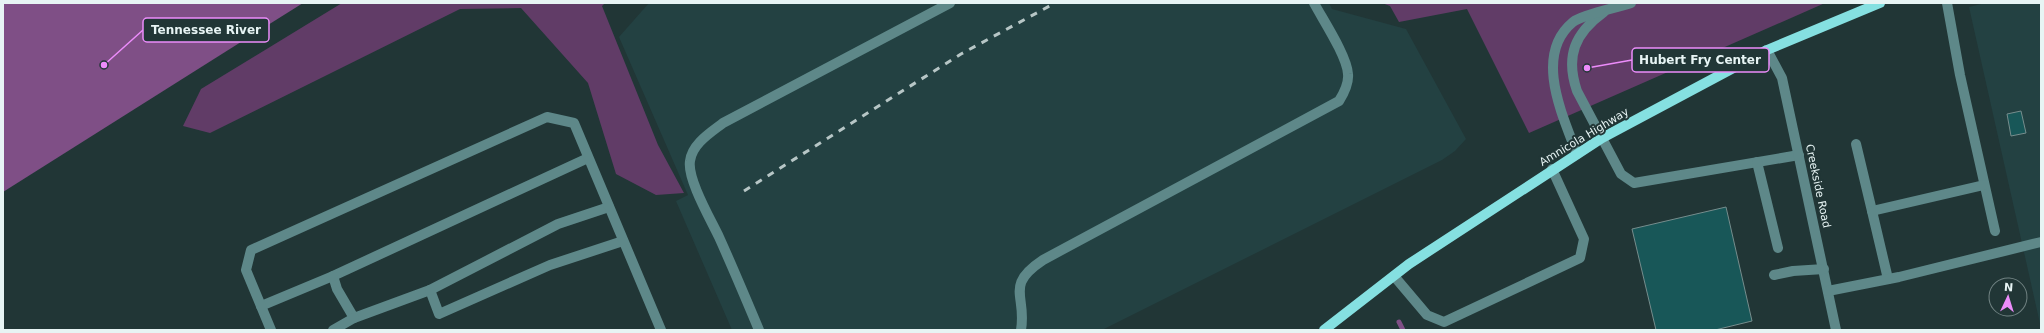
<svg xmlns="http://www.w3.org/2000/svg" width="2044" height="333" font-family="'DejaVu Sans',sans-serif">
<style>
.built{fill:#234142}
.green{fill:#613c67}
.water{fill:#7f4f86}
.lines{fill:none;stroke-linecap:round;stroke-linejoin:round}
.stream{stroke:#7f4f86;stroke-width:5}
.building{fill:#185758;stroke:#768d8d}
.minor{stroke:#5e8889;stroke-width:10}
.major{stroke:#85e0e1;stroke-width:10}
.rail{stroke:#b7c6c6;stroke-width:3;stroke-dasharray:7 7;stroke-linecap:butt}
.labels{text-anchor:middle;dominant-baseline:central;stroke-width:4;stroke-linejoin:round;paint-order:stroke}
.street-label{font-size:11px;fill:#e7f4f4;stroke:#213636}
.leader{fill:none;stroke:#ec8cfa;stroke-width:1.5}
.callout-dot{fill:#ec8cfa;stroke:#213636;stroke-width:1.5}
.callout{fill:#213636;stroke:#ec8cfa;stroke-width:1.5}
.callout-label{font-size:12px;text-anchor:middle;font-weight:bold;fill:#e7f4f4}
</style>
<rect width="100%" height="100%" fill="#213636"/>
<!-- built -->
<g class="built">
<path d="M649 3H1329L1332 9 1406 29 1466 139 1455 151 1442 160 1102 330H732L676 201 688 195 619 37Z"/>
<path d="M1985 3H2041V328L1969 7Z"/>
</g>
<!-- green -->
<g class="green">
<path d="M342 3H605L602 6 658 145 684 193 656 195 616 174 588 83 521 8 460 9 210 133 183 126 201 89Z"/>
<path d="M1382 3H1825L1529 133 1467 9 1399 22 1390 6Z"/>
</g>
<!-- water -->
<path class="water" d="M3 3H303L3 192Z"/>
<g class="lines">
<!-- stream -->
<path class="stream" d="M1399 322 1403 330"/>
</g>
<!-- building -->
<g class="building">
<path d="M2021 111 2026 133 2011 136 2007 114Z"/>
<path d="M1726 207 1752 321 1715 330H1656L1632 229Z"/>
</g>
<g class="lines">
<!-- minor -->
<g class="minor">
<path d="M1947 3 1960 75 1995 231"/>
<path d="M1604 12C1575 33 1565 56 1577 91L1621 174 1634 183 1799 155"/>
<path d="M1767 50 1782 78 1836 330"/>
<path d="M1856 144 1872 211"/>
<path d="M1577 154C1563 116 1533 55 1573 22 1584 14 1617 8 1631 3"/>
<path d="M588 158 333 276 337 289 354 318 430 290 439 314 550 265 623 241"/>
<path d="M1757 162 1778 248"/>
<path d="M1774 275 1793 271 1824 269"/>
<path d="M1394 276 1427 315 1444 322 1580 258 1584 239 1552 169"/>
<path d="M1888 279 1872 211 1984 185"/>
<path d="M430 290 558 224 609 207"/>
<path d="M1828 291 1899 277 2041 242"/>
<path d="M261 306 333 276"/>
<path d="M271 330 246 270 251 250 547 117 574 123 661 330"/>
<path d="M333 330 354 318"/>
<path d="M759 330C746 299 733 268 719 237 711 220 687 179 690 161 692 144 710 133 723 123L950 3"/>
<path d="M1021 330C1027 295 1004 286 1043 260L1339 101C1344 93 1349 84 1348 74 1347 56 1323 20 1314 3"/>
</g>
<!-- major -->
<path class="major" d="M1324 330 1409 264 1602 138 1767 50 1880 3"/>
<!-- rail -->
<path class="rail" d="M744 191 961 54 1055 3"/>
</g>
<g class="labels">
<!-- street labels -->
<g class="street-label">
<text transform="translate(1584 137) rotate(-31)">Amnicola Highway</text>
<text transform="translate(1818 186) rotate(78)">Creekside Road</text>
</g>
</g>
<!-- callouts -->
<path class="leader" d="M104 65L143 30M1587 68L1632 60"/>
<g class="callout-dot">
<circle cx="104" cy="65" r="4"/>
<circle cx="1587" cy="68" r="4"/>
</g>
<g class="callout">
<rect x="143" y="18" width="126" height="24" rx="4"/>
<rect x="1632" y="48" width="137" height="24" rx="4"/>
</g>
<g class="callout-label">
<text x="206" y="34">Tennessee River</text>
<text x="1700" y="64">Hubert Fry Center</text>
</g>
<!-- border -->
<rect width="2044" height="333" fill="none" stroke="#e7f4f4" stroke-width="8"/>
<!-- north arrow -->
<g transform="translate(2008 297) rotate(4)"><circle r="19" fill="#213636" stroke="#708282"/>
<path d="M0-3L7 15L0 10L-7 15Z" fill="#ec8cfa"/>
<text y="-6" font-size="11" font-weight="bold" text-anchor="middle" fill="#e7f4f4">N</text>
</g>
</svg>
